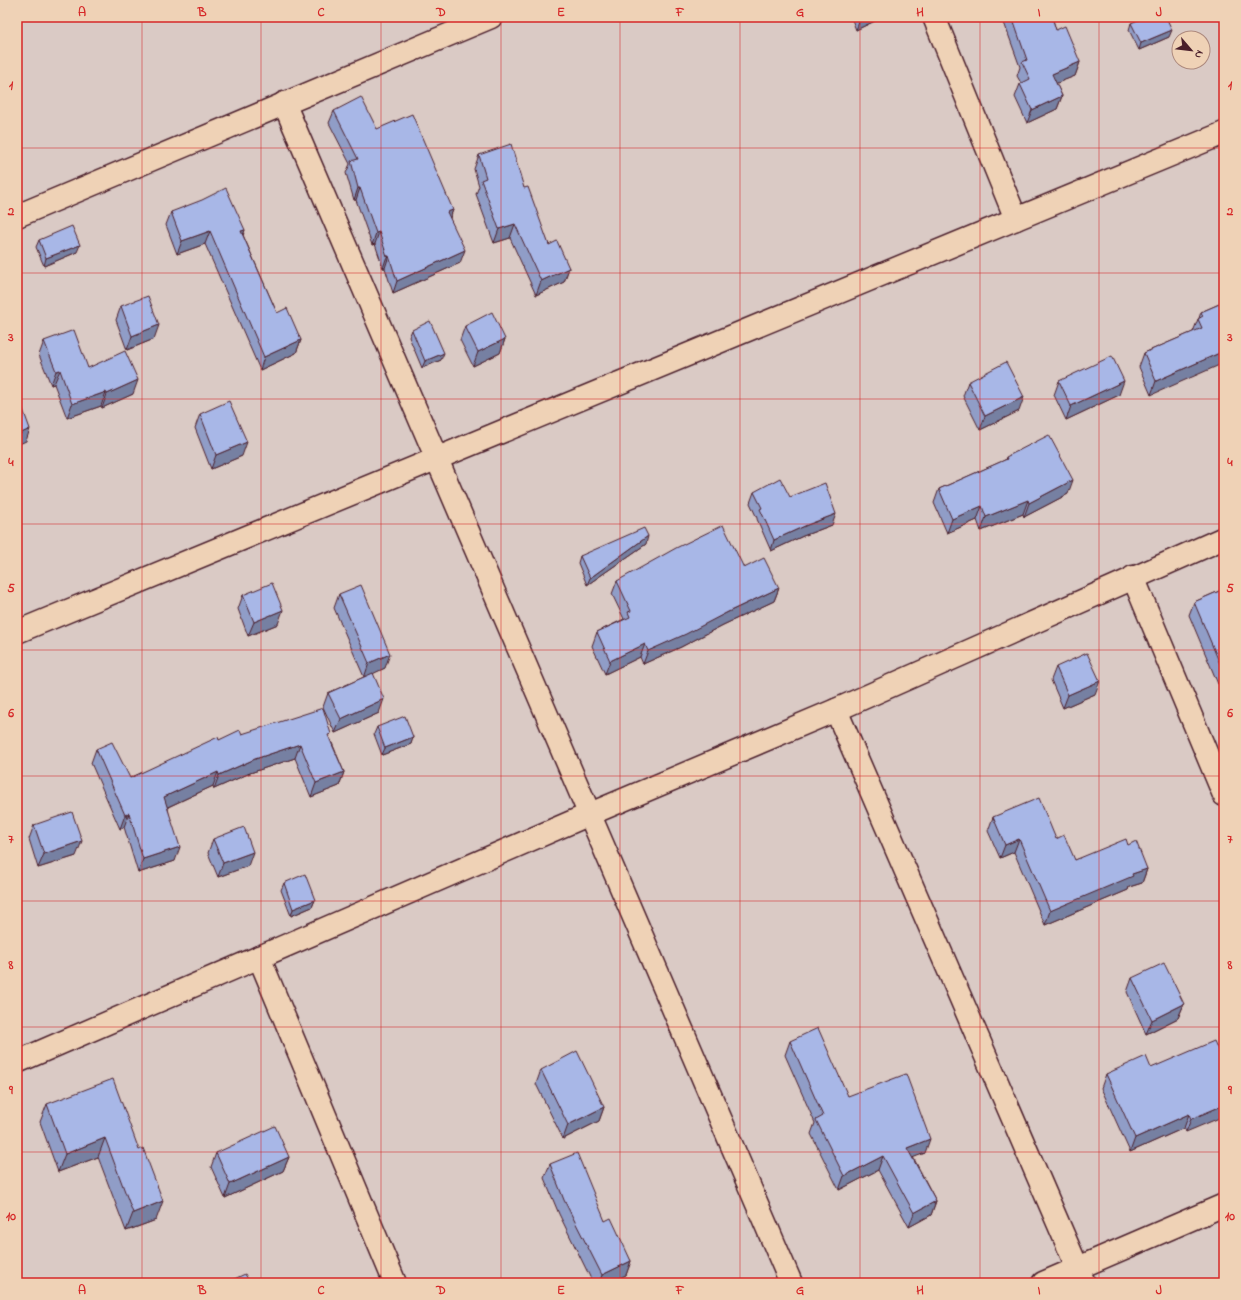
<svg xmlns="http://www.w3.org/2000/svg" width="1241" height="1300" font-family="'Indie Flower',sans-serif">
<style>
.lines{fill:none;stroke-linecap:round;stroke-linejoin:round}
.minor-casing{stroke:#4a1f2b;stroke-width:25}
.minor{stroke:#efd2b6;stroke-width:22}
.wall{fill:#909dc7;stroke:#4a1f2b}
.shaded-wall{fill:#7680a2;stroke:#4a1f2b}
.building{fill:#a8b7e7;stroke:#4a1f2b}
.grid{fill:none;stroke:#d62828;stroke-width:1;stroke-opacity:0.55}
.neatline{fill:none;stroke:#d62828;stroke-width:1.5}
.grid-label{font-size:13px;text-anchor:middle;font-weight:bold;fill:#d62828}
</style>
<rect width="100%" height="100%" fill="#dacac5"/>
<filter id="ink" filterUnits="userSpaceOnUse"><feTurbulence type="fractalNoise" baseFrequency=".025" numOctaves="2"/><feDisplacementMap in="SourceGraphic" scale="8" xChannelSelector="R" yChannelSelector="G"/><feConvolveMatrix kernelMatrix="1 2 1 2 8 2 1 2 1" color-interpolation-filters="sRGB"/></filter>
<g filter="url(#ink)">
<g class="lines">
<defs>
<g id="minor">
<path d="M934 17 1016 219"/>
<path d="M284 103 791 1283"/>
<path d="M17 216 491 17"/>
<path d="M1133 577 1224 795"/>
<path d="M17 632 1224 133"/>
<path d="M836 710 1084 1283"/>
<path d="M259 957 395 1283"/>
<path d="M17 1062 590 814 836 710 1224 538"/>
<path d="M1043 1283 1224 1205"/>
</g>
</defs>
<!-- minor casing -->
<use href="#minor" class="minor-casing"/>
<!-- minor -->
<use href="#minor" class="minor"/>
</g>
<!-- wall -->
<g class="wall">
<path d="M851 17H880L879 19 856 30Z"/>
<path d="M1002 17H1052L1056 30 1080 62 1075 76 1056 83 1062 96 1057 109 1027 123 1015 97 1020 84 1021 83 1017 76 1020 67Z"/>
<path d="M1131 23 1169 37 1139 50 1129 30Z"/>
<path d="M334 111 377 129 453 210 450 218 460 263 393 293 385 268H383L375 244 372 245 356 200H354L346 173 350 164 329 123Z"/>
<path d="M479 155 524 188 549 245 569 268 564 282 536 295 510 238 494 243 476 194 479 186 474 169Z"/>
<path d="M171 212 245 230 243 235 277 313 301 340 296 353 260 370 205 244 177 254 166 225Z"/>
<path d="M39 240 77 252 44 266 36 247Z"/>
<path d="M1224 302 1151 395 1139 367 1144 353 1193 332 1198 319 1199 318 1201 312Z"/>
<path d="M121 306 154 339 127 350 116 320Z"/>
<path d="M465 326 505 339 500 353 473 366 460 340Z"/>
<path d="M412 330 441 360 422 368 409 337Z"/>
<path d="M44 341 88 368 133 394 102 408 101 406 67 418 54 384 51 385 39 355Z"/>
<path d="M1059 381 1119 395 1066 420 1054 395Z"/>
<path d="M968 382 1019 411 980 430 963 396Z"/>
<path d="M200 414 242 456 211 469 195 428Z"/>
<path d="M1006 457 1068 494 1024 517 1023 514 981 531 977 520 947 533 934 503 939 489 1005 460Z"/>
<path d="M754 492 790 497 832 525 803 536 771 551 757 519V518L750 503Z"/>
<path d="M646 544 587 585 578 563 580 556Z"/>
<path d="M744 568 779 588 774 601 723 625 681 647 643 664 640 657 605 674 592 646 597 632 624 619 612 594 617 581Z"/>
<path d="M1224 589V682L1218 684 1189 615 1194 602Z"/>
<path d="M339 594 385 668 373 673 379 713 335 733 323 707 328 693 364 677 334 608Z"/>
<path d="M243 595 278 624 248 636 238 609Z"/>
<path d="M1056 667 1095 694 1063 708 1051 680Z"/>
<path d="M377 727 413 737 411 744 382 755 374 734Z"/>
<path d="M242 734 330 738 344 772 339 786 311 797 295 758 250 773 214 789 213 786 168 807 175 861 138 873 124 827 120 829 91 763 96 749 130 778 219 740Z"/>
<path d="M993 817 1056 839 1075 860 1128 845 1147 869 1142 883 1129 887 1128 890 1045 925 1014 852 1000 858 988 831Z"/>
<path d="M34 825 76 856 38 868 29 839Z"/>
<path d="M213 839 248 866 218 877 208 853Z"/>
<path d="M284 883 315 900 312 907 291 916 281 890Z"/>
<path d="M1132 978 1184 1004 1178 1018 1146 1034 1127 992Z"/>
<path d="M790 1041 848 1096 925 1153 913 1157 936 1201 931 1215 909 1227 878 1170 839 1190 811 1134 815 1123 785 1055Z"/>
<path d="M1224 1063 1186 1132 1184 1128 1130 1152 1101 1088 1106 1074 1151 1068Z"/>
<path d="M541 1070 604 1107 599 1121 563 1139 536 1084Z"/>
<path d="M47 1104 139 1150 156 1220 126 1231 98 1157 58 1172 40 1122Z"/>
<path d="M216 1153 289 1157 283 1171 225 1198 211 1167Z"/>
<path d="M550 1164 605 1221 631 1261 626 1275 609 1283H593L559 1214 544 1178Z"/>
</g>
<!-- shaded-wall -->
<g class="shaded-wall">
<path d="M861 17H880L879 19 856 30Z"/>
<path d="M1172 30 1169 37 1139 50 1141 43Z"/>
<path d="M1080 62 1075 76 1047 87 1052 74Z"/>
<path d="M1062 96 1057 109 1027 123 1032 110Z"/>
<path d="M358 188H360L356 200H354Z"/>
<path d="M453 210 448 222 447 212Z"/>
<path d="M515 224 510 238 494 243 499 229Z"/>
<path d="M245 230 240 243 241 231Z"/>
<path d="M210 231 205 244 177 254 182 241Z"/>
<path d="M379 232 375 244 372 245 376 233Z"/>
<path d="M80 245 77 252 44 266 46 258Z"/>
<path d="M465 250 460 263 393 293 397 281Z"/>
<path d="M387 256H389L385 268H383Z"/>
<path d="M569 268 564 282 536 295 541 281Z"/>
<path d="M159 325 154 339 127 350 132 336Z"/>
<path d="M505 339 500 353 473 366 478 352Z"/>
<path d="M301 340 296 353 260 370 264 357Z"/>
<path d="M1224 351V363L1151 395 1156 381Z"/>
<path d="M444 353 441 360 422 368 425 361Z"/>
<path d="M60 370 54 384 51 385 56 371Z"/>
<path d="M138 380 133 394 102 408 107 394Z"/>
<path d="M1124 381 1119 395 1066 420 1071 406Z"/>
<path d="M106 392 101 406 67 418 72 404Z"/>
<path d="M1024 397 1019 411 980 430 985 416Z"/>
<path d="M30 429 26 441 17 445V435Z"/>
<path d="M247 442 242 456 211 469 216 455Z"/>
<path d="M1073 480 1068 494 1024 517 1029 503Z"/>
<path d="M1028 500 1023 514 981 531 986 517Z"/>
<path d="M982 506 977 520 947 533 952 519Z"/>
<path d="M836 514 832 525 803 536 771 551 774 540 807 525Z"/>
<path d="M648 536 646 544 587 585 590 578Z"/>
<path d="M779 588 774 601 723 625 681 647 643 664 648 651 728 612Z"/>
<path d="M283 610 278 624 248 636 254 622Z"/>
<path d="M645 644 640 657 605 674 610 661Z"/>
<path d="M390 654 385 668 364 678 369 663Z"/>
<path d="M1224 670V682L1218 684 1223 671Z"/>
<path d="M1100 681 1095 694 1063 708 1068 695Z"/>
<path d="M384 699 379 713 335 733 341 719Z"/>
<path d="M413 737 411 744 382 755 385 748Z"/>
<path d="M300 744 295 758 250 773 214 789 219 775 255 759Z"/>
<path d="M218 772 213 786 159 811 164 797Z"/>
<path d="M344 772 339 786 311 797 316 783Z"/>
<path d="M129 813 124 827 120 829 125 815Z"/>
<path d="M1019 839 1014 852 1000 858 1005 845Z"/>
<path d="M82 841 76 856 38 868 44 854Z"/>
<path d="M180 847 175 861 138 873 143 859Z"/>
<path d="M253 852 248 866 218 877 223 863Z"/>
<path d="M1147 869 1142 883 1129 887 1128 890 1045 925 1050 911 1132 874Z"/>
<path d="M315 900 312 907 291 916 293 909Z"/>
<path d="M1184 1004 1178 1018 1146 1034 1152 1020Z"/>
<path d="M1224 1105V1116L1186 1132 1191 1119Z"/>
<path d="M604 1107 599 1121 563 1139 568 1125Z"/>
<path d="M1189 1114 1184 1128 1130 1152 1135 1138Z"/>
<path d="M105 1138 98 1157 58 1172 65 1154Z"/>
<path d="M930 1139 925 1153 902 1162 907 1148Z"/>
<path d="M883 1156 878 1170 839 1190 844 1176Z"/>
<path d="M289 1157 283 1171 225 1198 230 1184Z"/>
<path d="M163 1201 156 1220 126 1231 133 1213Z"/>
<path d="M936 1201 931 1215 909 1227 914 1213Z"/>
<path d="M631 1261 626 1275 609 1283H599L602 1275Z"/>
</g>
<!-- building -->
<g class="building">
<path d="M1012 17H1052L1056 30 1065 26 1080 62 1052 74 1062 96 1032 110 1020 84 1030 79 1022 62 1027 60Z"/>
<path d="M1145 17H1166L1172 30 1141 43 1131 23Z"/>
<path d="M361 97 377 129 412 114 453 210 447 212 465 250 397 281 389 256H387L379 232 376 233 360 188H358L351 161 358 159 334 111Z"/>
<path d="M511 144 524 188 528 187 549 245 557 241 569 268 541 281 515 224 499 229 481 180 486 178 479 155Z"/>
<path d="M226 188 245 230 241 231 277 313 287 308 301 340 264 357 210 231 182 241 171 212 202 200Z"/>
<path d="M72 226 80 245 46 258 39 240Z"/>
<path d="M148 296 159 325 132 336 121 306Z"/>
<path d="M1224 302V351L1156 381 1144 353 1202 328 1198 319 1203 316 1201 312Z"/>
<path d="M492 312 505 339 478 352 465 326Z"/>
<path d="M430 321 444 353 425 361 412 330Z"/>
<path d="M74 330 88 368 125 351 138 380 107 394 106 392 72 404 60 370 56 371 44 341Z"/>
<path d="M1112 356 1124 381 1071 406 1059 381Z"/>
<path d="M1006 362 1024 397 985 416 968 382Z"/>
<path d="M229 401 247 442 216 455 200 414Z"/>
<path d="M17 403 18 405 21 404 30 429 17 435Z"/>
<path d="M1049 435 1073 480 1029 503 1028 500 986 517 982 506 952 519 939 489 1007 459 1006 457Z"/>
<path d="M780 478 790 497 825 483 836 514 807 525 774 540 760 509 762 508 754 492Z"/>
<path d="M723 525 744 568 764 558 779 588 728 612 686 634 648 651 645 644 610 661 597 632 630 617 628 612 631 611 617 581 676 548Z"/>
<path d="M644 528 648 536 590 578 580 556Z"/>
<path d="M272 583 283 610 254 622 243 595Z"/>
<path d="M361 585 390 654 369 663 339 594Z"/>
<path d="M1224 589V670L1223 671 1194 602Z"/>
<path d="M1087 653 1100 681 1068 695 1056 667Z"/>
<path d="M373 673 384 699 341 719 328 693Z"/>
<path d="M323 708 331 734 328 735 344 772 316 783 300 744 255 759 219 775 218 772 164 797 180 847 143 859 129 813 125 815 96 749 112 742 130 778 218 737 219 740 240 730 242 734Z"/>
<path d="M405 716 413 737 385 748 377 727Z"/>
<path d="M1039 798 1056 839 1064 835 1075 860 1126 839 1128 845 1136 841 1147 869 1132 874 1133 876 1050 911 1019 839 1005 845 993 817Z"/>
<path d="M72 812 82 841 44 854 34 825Z"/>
<path d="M244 827 253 852 223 863 213 839Z"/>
<path d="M305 874 315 900 293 909 284 883Z"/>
<path d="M1164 963 1184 1004 1152 1020 1132 978Z"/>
<path d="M818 1028 848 1096 906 1074 930 1139 907 1148 936 1201 914 1213 883 1156 844 1176 816 1120 823 1116 790 1041Z"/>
<path d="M1214 1041 1224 1063V1105L1191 1119 1189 1114 1135 1138 1106 1074 1146 1056 1151 1068Z"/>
<path d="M577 1051 604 1107 568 1125 541 1070Z"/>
<path d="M113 1079 139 1150 143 1148 163 1201 133 1213 105 1138 65 1154 47 1104Z"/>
<path d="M275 1126 289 1157 230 1184 216 1153Z"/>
<path d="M577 1153 605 1221 611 1218 631 1261 602 1275 564 1200 550 1164Z"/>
<path d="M245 1274 250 1283H226Z"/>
</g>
</g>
<!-- grid -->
<path class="grid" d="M142 17V1283M261 17V1283M381 17V1283M501 17V1283M620 17V1283M740 17V1283M860 17V1283M980 17V1283M1099 17V1283M17 148H1224M17 273H1224M17 399H1224M17 524H1224M17 650H1224M17 776H1224M17 901H1224M17 1027H1224M17 1152H1224"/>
<!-- margin -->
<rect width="1241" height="1300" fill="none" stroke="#efd2b6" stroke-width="44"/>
<!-- north arrow -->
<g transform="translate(1191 50) rotate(118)"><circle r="19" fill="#efd2b6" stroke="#ad8a7e"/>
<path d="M0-3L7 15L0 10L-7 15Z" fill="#4a1f2b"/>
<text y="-6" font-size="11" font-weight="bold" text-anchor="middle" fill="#4a1f2b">N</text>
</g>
<rect x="22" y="22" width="1197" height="1256" class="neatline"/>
<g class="grid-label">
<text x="82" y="16">A</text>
<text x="202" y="16">B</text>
<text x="321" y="16">C</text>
<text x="441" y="16">D</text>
<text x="561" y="16">E</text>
<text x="680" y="16">F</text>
<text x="800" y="16">G</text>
<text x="920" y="16">H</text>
<text x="1039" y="16">I</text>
<text x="1159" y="16">J</text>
<text x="11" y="89">1</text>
<text x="1230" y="89">1</text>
<text x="11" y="215">2</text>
<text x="1230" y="215">2</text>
<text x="11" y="341">3</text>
<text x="1230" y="341">3</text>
<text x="11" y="466">4</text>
<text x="1230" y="466">4</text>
<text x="11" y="592">5</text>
<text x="1230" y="592">5</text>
<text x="11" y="717">6</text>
<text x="1230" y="717">6</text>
<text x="11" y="843">7</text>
<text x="1230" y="843">7</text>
<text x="11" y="969">8</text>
<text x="1230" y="969">8</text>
<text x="11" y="1094">9</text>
<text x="1230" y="1094">9</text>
<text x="11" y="1220">10</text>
<text x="1230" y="1220">10</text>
<text x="82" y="1294">A</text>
<text x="202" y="1294">B</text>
<text x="321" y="1294">C</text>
<text x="441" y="1294">D</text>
<text x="561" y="1294">E</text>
<text x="680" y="1294">F</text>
<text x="800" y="1294">G</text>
<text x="920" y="1294">H</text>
<text x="1039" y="1294">I</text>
<text x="1159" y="1294">J</text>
</g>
</svg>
